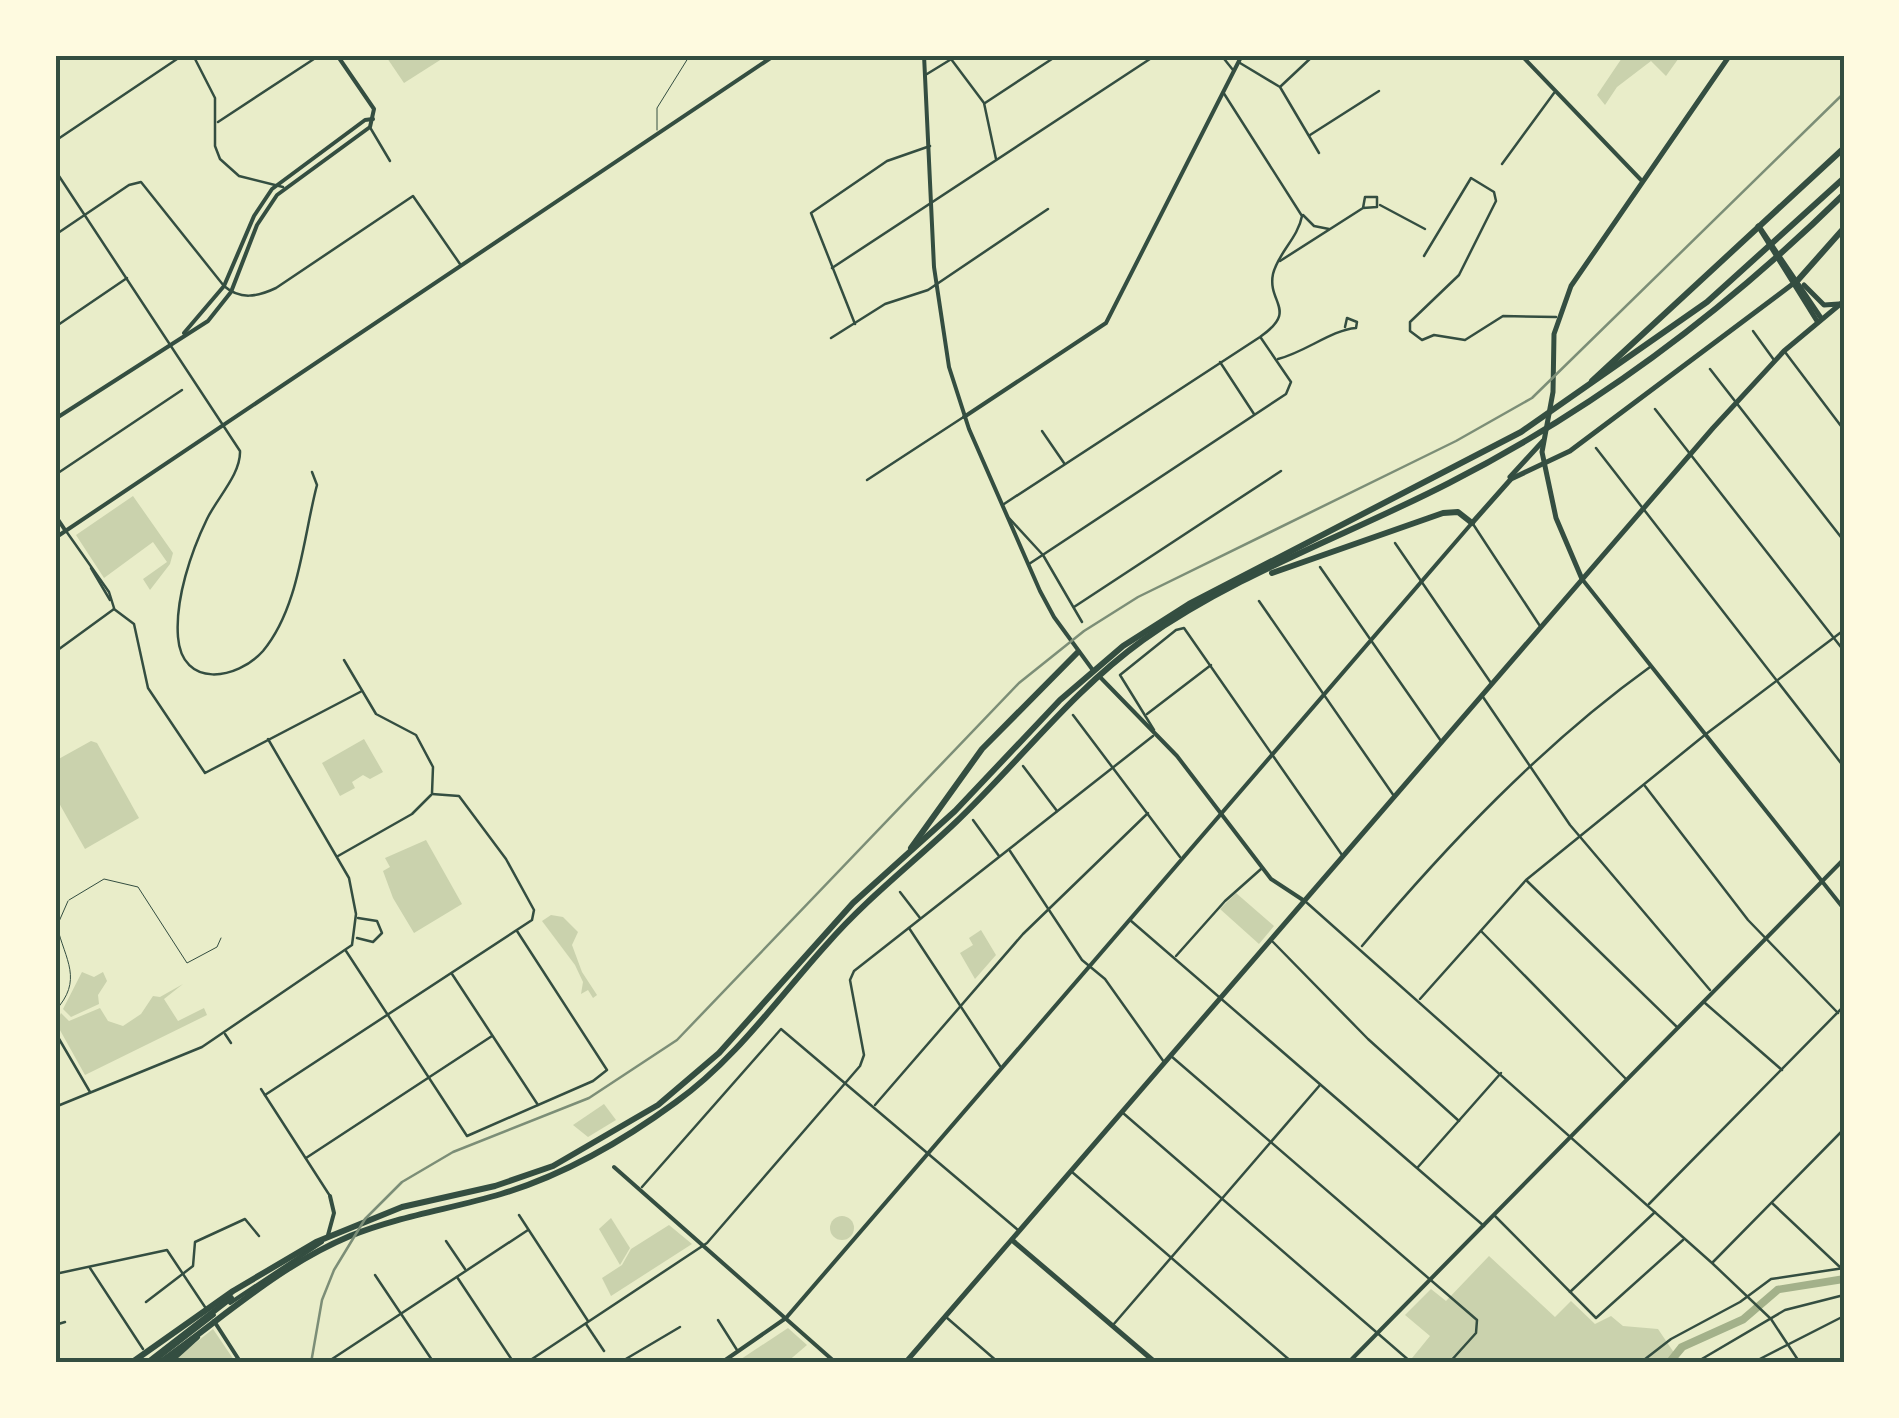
<svg xmlns="http://www.w3.org/2000/svg" width="1899" height="1418" font-family="'Noto Sans',sans-serif">
<style>
.green{fill:#cad2ad}
.water{fill:#a3b18a}
.lines{fill:none;stroke-linecap:round;stroke-linejoin:round}
.service{stroke:#344e41;stroke-width:1}
.pedestrian{stroke:#344e41;stroke-width:2.5}
.minor{stroke:#344e41;stroke-width:2.5}
.tertiary{stroke:#344e41;stroke-width:4}
.primary{stroke:#344e41;stroke-width:5}
.motorway{stroke:#344e41;stroke-width:6}
.rail{stroke:#7c8e77;stroke-width:2.5}
.neatline{fill:none;stroke:#344e41;stroke-width:4}
</style>
<rect width="100%" height="100%" fill="#e9edc9"/>
<!-- green -->
<g class="green">
<path d="M385 55H448L404 83Z"/>
<path d="M1624 55H1681L1666 76 1651 61 1617 87 1605 105 1597 95Z"/>
<path d="M133 496 173 553 170 564 150 590 143 579 167 562 153 542 104 578 76 535Z"/>
<path d="M364 739 383 772 370 779 363 775 352 782 355 788 340 796 322 763Z"/>
<path d="M91 741 97 743 139 818 85 849 55 796V761Z"/>
<path d="M426 840 462 904 414 933 393 898 383 871 390 867 385 858Z"/>
<path d="M1236 893 1274 926 1259 944 1220 909Z"/>
<path d="M551 915 563 917 578 932 572 945 582 972 597 995 593 998 588 990 581 994 583 982 575 965 542 921Z"/>
<path d="M981 930 996 955 975 979 960 953 973 945 969 938Z"/>
<path d="M82 972 94 977 103 972 107 981 98 995 99 1004 71 1017 63 1009Z"/>
<path d="M183 984 164 999 178 1021 204 1008 207 1015 85 1075 56 1023 61 1013 69 1021 100 1008 108 1021 123 1026 141 1014 153 996 160 997Z"/>
<path d="M604 1104 616 1120 588 1137 573 1125Z"/>
<circle cx="842" cy="1228" r="12"/>
<path d="M611 1218 630 1248 620 1265 599 1229Z"/>
<path d="M669 1225 692 1244 611 1296 602 1278 622 1265 631 1249Z"/>
<path d="M1489 1256 1555 1317 1571 1301 1595 1324 1611 1316 1623 1326 1658 1329 1681 1363H1408L1430 1336 1405 1315 1431 1289 1446 1301Z"/>
<path d="M788 1328 807 1345 786 1363H735Z"/>
<path d="M213 1329 236 1363H170Z"/>
</g>
<!-- water -->
<path class="water" d="M1844 1275V1283L1780 1293 1745 1323 1685 1350 1674 1363H1664L1679 1344 1741 1316 1776 1286Z"/>
<g class="lines">
<!-- service -->
<g class="service">
<path d="M657 130V108L690 55"/>
<path d="M69 900 104 879 138 887 187 963 217 947 221 938"/>
<path d="M55 1011C84 980 65 960 57 926L68 901"/>
</g>
<!-- pedestrian -->
<path class="pedestrian" d="M1695 1363 1785 1310 1844 1295"/>
<!-- minor -->
<g class="minor">
<path d="M193 55 215 98V146L220 159 239 176 283 187"/>
<path d="M1221 55 1233 70"/>
<path d="M951 59 984 103 996 159"/>
<path d="M1240 63 1280 87 1319 153"/>
<path d="M927 74 958 55"/>
<path d="M1281 86 1314 55"/>
<path d="M985 103 1058 55"/>
<path d="M218 122 320 55"/>
<path d="M371 129 390 161"/>
<path d="M1310 135 1379 91"/>
<path d="M55 141 183 55"/>
<path d="M1502 164 1554 93"/>
<path d="M55 170 240 451C241 474 217 498 207 519 191 552 175 599 178 637 182 689 237 680 263 651 299 608 303 538 317 485L312 472"/>
<path d="M1380 205 1425 229"/>
<path d="M1303 215 1314 226 1329 229"/>
<path d="M55 235 129 185 141 182 224 286C240 300 257 297 276 288L413 196 460 264"/>
<path d="M1424 256 1471 178 1494 192 1496 201 1459 275 1410 322V331L1422 340 1434 335 1465 340 1503 316 1556 317"/>
<path d="M1280 261 1363 208 1377 207V197H1365L1363 208"/>
<path d="M832 268 1156 55"/>
<path d="M855 324 811 213 887 161 930 146"/>
<path d="M55 327 127 278"/>
<path d="M1753 331 1774 360"/>
<path d="M831 338 885 304 928 290 1048 209"/>
<path d="M1785 352 1844 430"/>
<path d="M1278 359C1306 352 1331 330 1356 328L1357 322 1347 318 1345 327"/>
<path d="M1220 362 1254 414"/>
<path d="M1710 369 1844 541"/>
<path d="M1655 409 1844 651"/>
<path d="M1042 431 1064 463"/>
<path d="M1596 448 1844 767"/>
<path d="M55 475 182 390"/>
<path d="M867 480 962 418"/>
<path d="M1004 504 1260 337C1299 310 1267 303 1273 274 1278 253 1298 238 1302 216L1223 92"/>
<path d="M1009 518 1043 555 1082 622"/>
<path d="M1473 524 1540 626"/>
<path d="M66 531 109 592 114 608"/>
<path d="M1395 543 1491 683"/>
<path d="M1029 564 1286 394 1291 382 1261 338"/>
<path d="M1320 567 1441 741"/>
<path d="M91 568 110 600"/>
<path d="M1259 601 1394 796"/>
<path d="M1074 607 1281 471"/>
<path d="M114 609 134 624 148 688 205 773 362 691"/>
<path d="M55 652 114 609"/>
<path d="M344 660 376 714 416 735 433 767 432 793"/>
<path d="M1483 697 1570 825 1710 990"/>
<path d="M1147 714 1211 665"/>
<path d="M1073 715 1180 857"/>
<path d="M1154 730 1120 675 1176 630 1184 628 1342 855"/>
<path d="M1023 766 1057 811"/>
<path d="M1645 786 1748 920 1838 1013"/>
<path d="M973 820 999 856"/>
<path d="M1010 851 1082 960 1105 979 1164 1062"/>
<path d="M338 856 412 814 431 795"/>
<path d="M1527 881 1678 1028"/>
<path d="M900 892 920 918"/>
<path d="M1306 902 1712 1263 1771 1319 1800 1363"/>
<path d="M1130 920 1484 1226"/>
<path d="M909 928 1000 1066"/>
<path d="M1481 931 1626 1079"/>
<path d="M357 938 373 942 382 933 377 921 358 918"/>
<path d="M1273 942 1368 1039 1459 1121"/>
<path d="M1362 946C1447 845 1543 744 1650 667"/>
<path d="M346 951 467 1136 593 1081 607 1070 517 931"/>
<path d="M1176 956 1225 901 1261 869"/>
<path d="M452 974 538 1105"/>
<path d="M1420 999 1526 880 1706 734 1844 630"/>
<path d="M1705 1003 1782 1070"/>
<path d="M55 1032 90 1092"/>
<path d="M225 1034 231 1043"/>
<path d="M1171 1056 1477 1320 1476 1333 1449 1363"/>
<path d="M261 1089 330 1196"/>
<path d="M265 1095 532 920 534 910 506 859 459 796 432 794"/>
<path d="M875 1105 1023 934 1148 813"/>
<path d="M55 1107 202 1047 352 945 356 914 349 878 268 739"/>
<path d="M1123 1113 1412 1363"/>
<path d="M306 1158 492 1036"/>
<path d="M1418 1167 1501 1073"/>
<path d="M1072 1172 1293 1363"/>
<path d="M642 1187 781 1029 1018 1230"/>
<path d="M1772 1203 1842 1269"/>
<path d="M1649 1204 1844 1006"/>
<path d="M519 1215 588 1321"/>
<path d="M1495 1216 1596 1318 1683 1240"/>
<path d="M446 1241 465 1269"/>
<path d="M1713 1262 1844 1129"/>
<path d="M90 1268 143 1349"/>
<path d="M55 1274 167 1250 205 1307"/>
<path d="M375 1275 434 1363"/>
<path d="M457 1277 514 1363"/>
<path d="M1570 1292 1655 1212"/>
<path d="M146 1302 193 1266 195 1242 245 1219 259 1236"/>
<path d="M946 1317 999 1363"/>
<path d="M718 1320 737 1350"/>
<path d="M586 1324 604 1351"/>
<path d="M55 1325 65 1322"/>
<path d="M1113 1325 1320 1085"/>
<path d="M326 1363 528 1230"/>
<path d="M526 1363 707 1243 860 1066 864 1055 850 980 854 971 1153 736"/>
<path d="M619 1363 680 1327"/>
<path d="M1640 1363 1671 1339 1740 1302 1771 1279 1844 1268"/>
<path d="M1752 1363 1844 1316"/>
</g>
<!-- tertiary -->
<g class="tertiary">
<path d="M924 55 934 267 949 367 969 429 1040 591 1054 617 1092 669"/>
<path d="M1521 55 1642 181"/>
<path d="M184 333 224 286 254 216 272 189 365 120 373 119"/>
<path d="M964 417 1106 323 1242 55"/>
<path d="M55 419 208 321 231 292 257 225 277 195 370 127 374 109 337 55"/>
<path d="M55 515 65 530"/>
<path d="M55 538 775 55"/>
<path d="M1582 579 1844 909"/>
<path d="M1099 676 1177 756 1271 879 1303 900"/>
<path d="M614 1167 836 1363"/>
<path d="M328 1235 334 1213 330 1196"/>
<path d="M230 1303 322 1242"/>
<path d="M214 1321 241 1363"/>
<path d="M152 1363 214 1315"/>
<path d="M721 1363 786 1318 1472 523"/>
<path d="M1348 1363 1844 859"/>
</g>
<!-- primary -->
<g class="primary">
<path d="M1758 226 1817 321"/>
<path d="M1760 228 1821 318"/>
<path d="M1804 285 1824 305 1839 304"/>
<path d="M1510 477 1543 441"/>
<path d="M1472 523 1511 479 1570 451 1798 280"/>
<path d="M1582 579 1556 518 1542 452 1553 392 1554 334 1571 286 1730 55"/>
<path d="M1012 1240 1156 1363"/>
<path d="M905 1363 1713 428 1784 351 1844 301"/>
</g>
<!-- motorway -->
<g class="motorway">
<path d="M1798 280 1844 228"/>
<path d="M1592 381 1844 148"/>
<path d="M1272 573 1443 513 1458 512 1472 523"/>
<path d="M911 848 982 749 1078 652"/>
<path d="M131 1363 233 1291 316 1242 402 1207 495 1186 553 1166 658 1105 719 1053 853 903 955 811 1060 700 1123 646 1189 604 1521 432 1707 302 1844 178"/>
<path d="M147 1363 231 1298"/>
<path d="M159 1363C222 1319 278 1266 350 1236 399 1216 451 1209 501 1194 564 1175 623 1141 676 1102 735 1060 779 997 827 944 866 899 913 863 956 822 1020 761 1071 692 1143 640 1236 574 1348 535 1449 483 1596 408 1727 309 1844 194"/>
<path d="M168 1363 197 1337"/>
</g>
<!-- rail -->
<path class="rail" d="M311 1363 322 1300 334 1270 365 1219 402 1182 453 1152 589 1098 677 1040 1019 683 1084 631 1138 597 1456 441 1532 398 1844 93"/>
</g>
<!-- border -->
<rect width="1899" height="1418" fill="none" stroke="#fefae0" stroke-width="115"/>
<rect x="58" y="58" width="1784" height="1302" class="neatline"/>
</svg>
